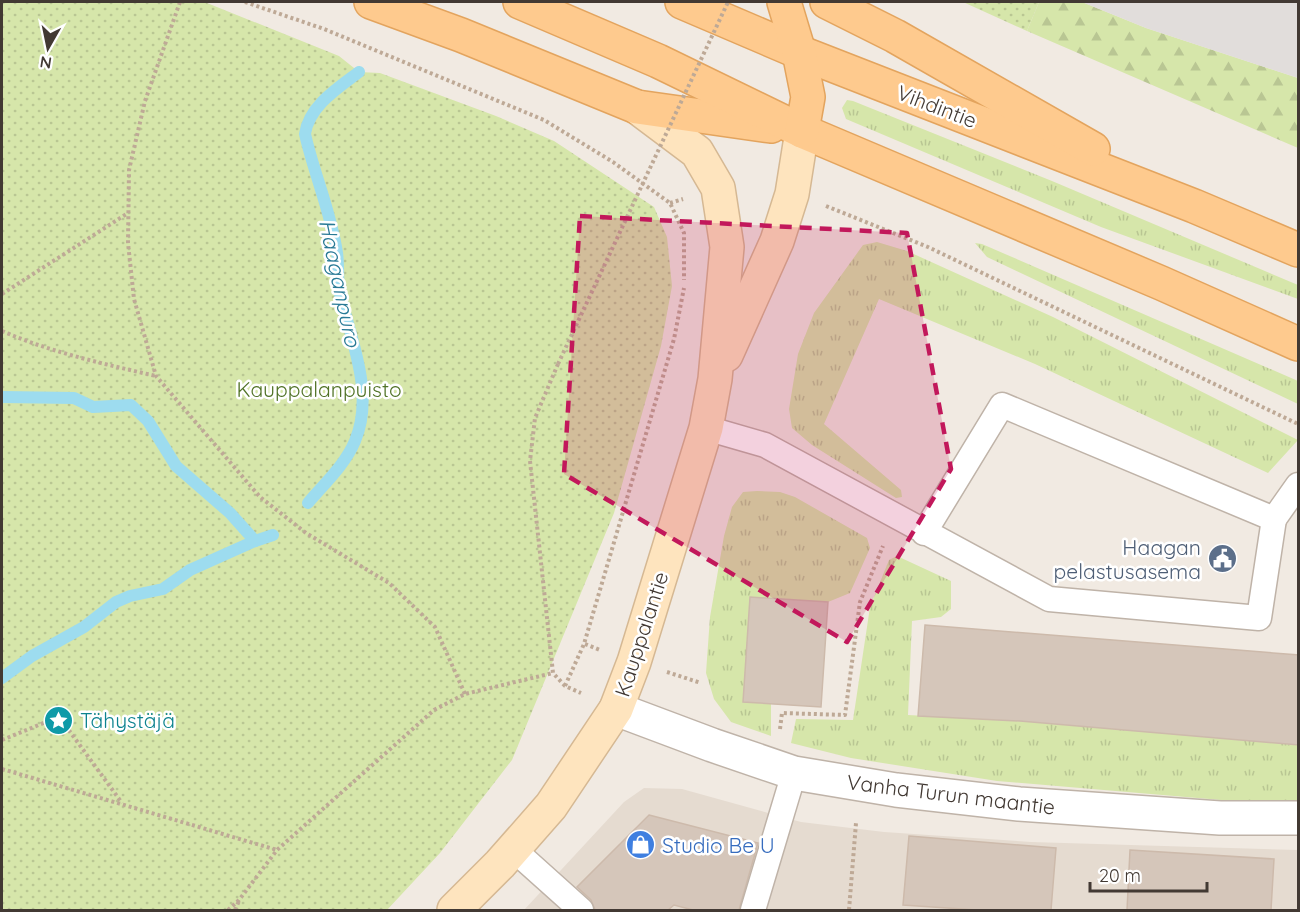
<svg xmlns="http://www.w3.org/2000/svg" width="1300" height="912" font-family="Quicksand,sans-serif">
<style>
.residential{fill:#e5dbd0}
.grass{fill:url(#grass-tufts)}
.forest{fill:url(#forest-firs)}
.park{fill:url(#park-dots)}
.parking{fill:#e1dddb}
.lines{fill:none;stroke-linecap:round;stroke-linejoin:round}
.stream{stroke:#9ddcef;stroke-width:12}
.building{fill:#d5c6ba;stroke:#cdbaab;stroke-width:1.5}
.service-casing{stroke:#bfb3a8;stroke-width:27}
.minor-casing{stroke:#bfb3a8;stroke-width:36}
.secondary-casing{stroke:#d5b893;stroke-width:36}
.primary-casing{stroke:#e3a45e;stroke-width:36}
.path{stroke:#bea996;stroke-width:4;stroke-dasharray:3 3;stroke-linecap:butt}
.service{stroke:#fff;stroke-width:24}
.minor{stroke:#fff;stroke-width:33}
.secondary{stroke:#fee4be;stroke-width:33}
.primary{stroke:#feca8e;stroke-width:33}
.path-bridge{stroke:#bea996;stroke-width:4;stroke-dasharray:3 3;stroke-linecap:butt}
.marked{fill:#c2185b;fill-opacity:0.2;stroke:#c2185b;stroke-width:4.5;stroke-dasharray:12 8;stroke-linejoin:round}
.labels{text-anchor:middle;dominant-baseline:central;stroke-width:5;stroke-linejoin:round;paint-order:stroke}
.street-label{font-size:21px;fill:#423933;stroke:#fff}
.park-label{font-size:21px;fill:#517327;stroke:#fff}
.service-label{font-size:21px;fill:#4e5e75;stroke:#fff;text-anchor:end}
.culture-label{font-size:21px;fill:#0d838f;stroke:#fff;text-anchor:start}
.shop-label{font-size:21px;fill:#366cbe;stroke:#fff;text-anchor:start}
.water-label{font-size:22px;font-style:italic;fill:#297a96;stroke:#fff}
</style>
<defs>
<pattern id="grass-tufts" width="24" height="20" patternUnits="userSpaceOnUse" patternTransform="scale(1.5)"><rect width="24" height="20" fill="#d6e6aa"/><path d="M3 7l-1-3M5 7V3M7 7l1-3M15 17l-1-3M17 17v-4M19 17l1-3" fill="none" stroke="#b9c693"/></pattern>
<pattern id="forest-firs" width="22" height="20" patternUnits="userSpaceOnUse" patternTransform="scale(1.5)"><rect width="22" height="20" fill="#d6e6aa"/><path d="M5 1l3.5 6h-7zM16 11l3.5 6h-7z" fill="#b9c693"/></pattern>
<pattern id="park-dots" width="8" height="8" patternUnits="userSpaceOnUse" patternTransform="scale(1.5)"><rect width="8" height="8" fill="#d6e6aa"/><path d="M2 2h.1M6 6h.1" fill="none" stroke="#b9c693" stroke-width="1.8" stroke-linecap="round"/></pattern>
</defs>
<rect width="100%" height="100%" fill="#f1eae2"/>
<!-- residential -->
<path class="residential" d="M644 788 682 789 801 822 884 832 1031 842 1298 850V910H524L624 802Z"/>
<!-- grass -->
<g class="grass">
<path d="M847 100 853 101 1052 181 1298 285V299L1101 227 846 119 842 108Z"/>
<path d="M877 242 907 251 1053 317 1298 440 1268 473 1035 364 879 299 824 424 901 490 902 497 896 498 812 445 792 428 789 409 798 354 814 313 863 245Z"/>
<path d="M975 243 982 244 1298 381V404L987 257Z"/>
<path d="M757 491 780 492 795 497 867 538 870 548 850 593 828 602 743 702 771 704V736L731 722 714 699 706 673 710 617 724 536 732 507 743 492Z"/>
<path d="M897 556 951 581V609L941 617 912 621 908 715 1020 721 1298 745V800L1272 802 1221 800 997 781 851 758 791 743 796 719 853 720 870 607 889 560Z"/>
</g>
<!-- forest -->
<path class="forest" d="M1039 2H1082L1146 28 1298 78V148L1027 31Z"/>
<!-- park -->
<g class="park">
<path d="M2 2 207 3 339 56 359 72 380 73 496 116 554 141 654 207 667 237 672 286 661 346 614 513 512 760 440 853 387 910H2Z"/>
<path d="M963 2H1039L1027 31Z"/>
</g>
<!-- parking -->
<path class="parking" d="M1082 2H1298V78L1146 28Z"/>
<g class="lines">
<!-- stream -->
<g class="stream">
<path d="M2 397 74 398 93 407 131 405 148 421 176 466 230 513 255 541"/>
<path d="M308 503C324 484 345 465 355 441 375 394 351 340 340 294 337 281 339 266 337 253 331 212 314 174 305 134 309 106 338 88 359 72"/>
<path d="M2 678 32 656 84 627 116 602 130 596 163 589 190 570 255 541 273 535"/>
</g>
</g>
<!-- building -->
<g class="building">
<path d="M750 597 828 602 821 707 743 702Z"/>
<path d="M925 625 1299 655V745L1020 721 918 716Z"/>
<path d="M649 815 758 843 739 910H693L674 905 668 910H595L591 900 577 887Z"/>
<path d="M909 836 1056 848 1051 910H977L903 905Z"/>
<path d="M1130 850 1274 859 1271 910H1127Z"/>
</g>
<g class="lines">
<defs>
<g id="service">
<path d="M706 428 765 445 1049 599 1259 618 1274 519 1002 405 924 533"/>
<path d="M1274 519 1298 485"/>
<path d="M513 849 581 910"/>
<path d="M753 910 794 773"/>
</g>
<path id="minor" d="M616 709 712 745 794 773 896 790 1019 804 1220 818H1298"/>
<g id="secondary">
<path d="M726 355 777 241 792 194 802 131"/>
<path d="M454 910 500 864 551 806 616 709 634 662 706 428 715 379 727 247 718 188 697 152 637 107"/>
</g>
<g id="primary">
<path d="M371 2 461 35 637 107 771 126"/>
<path d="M520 2 658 61 802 131 1161 283 1298 344"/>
<path d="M682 2 799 52 1194 206 1298 250"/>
<path d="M784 2 799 52 808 97 802 131"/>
<path d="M827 2 895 36 1093 149"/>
</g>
</defs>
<!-- service casing -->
<use href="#service" class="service-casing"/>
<!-- minor casing -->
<use href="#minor" class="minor-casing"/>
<!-- secondary casing -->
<use href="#secondary" class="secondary-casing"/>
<!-- primary casing -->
<use href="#primary" class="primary-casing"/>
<!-- path -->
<g class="path">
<path d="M180 2 145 101 129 170 128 243 134 299 156 376 260 497 306 533 389 583 435 627 465 694"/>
<path d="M245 2 324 29 544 120 613 162 670 203 684 233V280"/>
<path d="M670 203 683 199"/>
<path d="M826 206 928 247 1298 424"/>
<path d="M2 294 128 213"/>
<path d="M2 331C50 352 104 364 156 376"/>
<path d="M558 364 535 418 530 461 553 673 565 686 581 693"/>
<path d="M585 644 600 650"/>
<path d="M667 672 701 683"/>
<path d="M565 686 584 644 674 339 684 288"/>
<path d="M780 729 782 713 845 715 860 602 883 546"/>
<path d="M2 740 46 722 68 729 122 803"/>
<path d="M2 769 277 850"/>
<path d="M228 910 239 900 277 850 434 710 465 694 553 673"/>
<path d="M235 910 239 901"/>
<path d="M849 910 856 823"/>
</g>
<!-- service -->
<use href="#service" class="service"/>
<!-- minor -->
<use href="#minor" class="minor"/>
<!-- secondary -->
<use href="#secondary" class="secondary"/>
<!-- primary -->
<use href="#primary" class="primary"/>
<!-- path-bridge -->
<path class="path-bridge" d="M558 364 728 2"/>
</g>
<!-- marked area -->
<path class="marked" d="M580 216 907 233 951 469 847 642 564 474Z"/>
<!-- icons -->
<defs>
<symbol id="civic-disc" viewBox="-11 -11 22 22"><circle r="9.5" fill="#5c6f8a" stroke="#fff"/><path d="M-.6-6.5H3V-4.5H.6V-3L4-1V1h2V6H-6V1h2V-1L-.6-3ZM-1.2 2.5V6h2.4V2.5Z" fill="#fff"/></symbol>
<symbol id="sight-disc" viewBox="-11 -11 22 22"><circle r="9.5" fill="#0f9aa8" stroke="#fff"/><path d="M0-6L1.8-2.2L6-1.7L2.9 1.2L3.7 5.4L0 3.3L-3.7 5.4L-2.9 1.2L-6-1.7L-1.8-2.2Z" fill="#fff"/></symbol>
<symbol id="shop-disc" viewBox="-11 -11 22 22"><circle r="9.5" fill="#3f7fe0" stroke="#fff"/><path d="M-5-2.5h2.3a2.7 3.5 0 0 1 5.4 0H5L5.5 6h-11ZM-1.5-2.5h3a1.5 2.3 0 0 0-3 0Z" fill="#fff"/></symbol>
</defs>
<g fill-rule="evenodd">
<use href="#civic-disc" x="1206" y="542" width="33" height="33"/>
<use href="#sight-disc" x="42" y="704" width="33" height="33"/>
<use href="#shop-disc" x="624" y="828" width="33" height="33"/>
</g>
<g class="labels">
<!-- street labels -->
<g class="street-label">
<text transform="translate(937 106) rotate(21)">Vihdintie</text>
<text transform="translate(641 634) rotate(-72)">Kauppalantie</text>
<text transform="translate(951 794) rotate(7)">Vanha Turun maantie</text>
</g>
<!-- park labels -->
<g class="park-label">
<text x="319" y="389">Kauppalanpuisto</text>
</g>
<!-- service labels -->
<g class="service-label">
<text x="1201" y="547">Haagan<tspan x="1201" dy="24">pelastusasema</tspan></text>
</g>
<!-- culture labels -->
<g class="culture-label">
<text x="80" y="720">Tähystäjä</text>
</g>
<!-- shop labels -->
<g class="shop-label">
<text x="662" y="845">Studio Be U</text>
</g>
<!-- water labels -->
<g class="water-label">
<text transform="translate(340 283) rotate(78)">Haaganpuro</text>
</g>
</g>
<!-- border -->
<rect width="1300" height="912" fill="none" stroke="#423933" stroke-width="6"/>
<!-- north arrow -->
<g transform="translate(48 48) rotate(189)" stroke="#ffffff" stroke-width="4.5" paint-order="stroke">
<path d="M0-4.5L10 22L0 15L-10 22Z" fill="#423933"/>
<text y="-9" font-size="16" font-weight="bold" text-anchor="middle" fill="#423933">N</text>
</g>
<!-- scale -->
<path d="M1090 882v9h117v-9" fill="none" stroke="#423933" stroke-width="3"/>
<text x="1099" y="882" font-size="18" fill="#423933" stroke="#ffffff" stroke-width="4.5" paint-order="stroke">20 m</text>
</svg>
